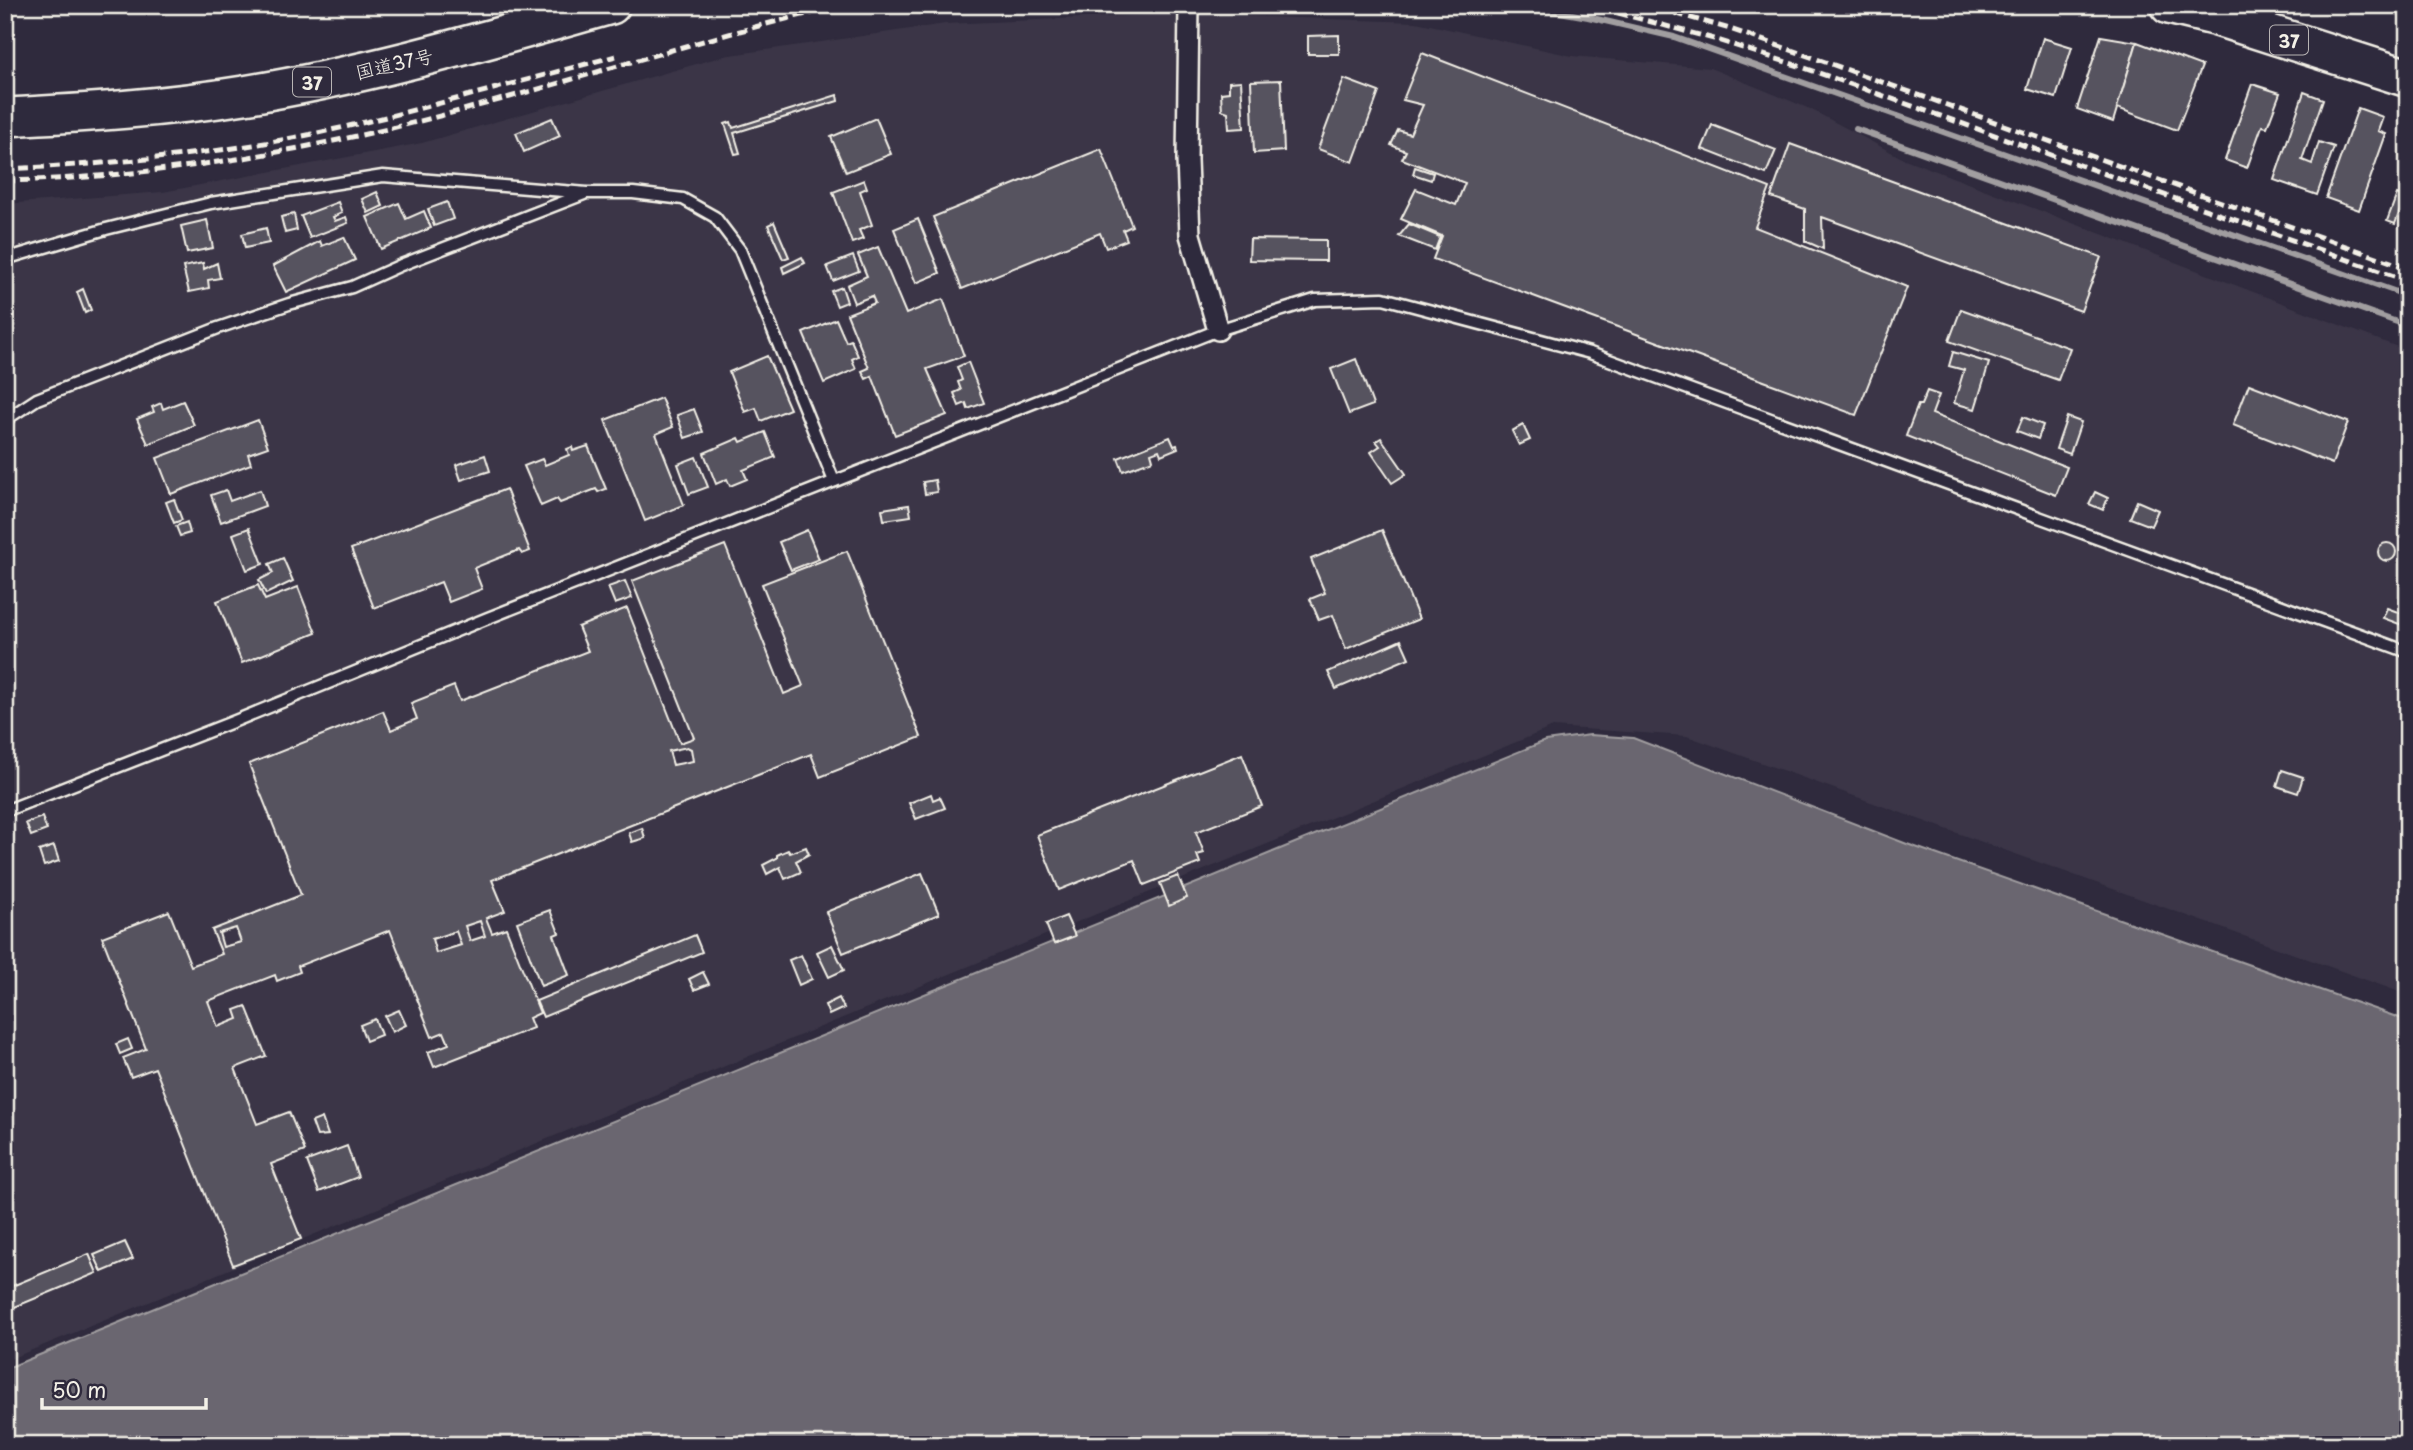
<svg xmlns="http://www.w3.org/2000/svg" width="2413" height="1450" font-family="'Playpen Sans','Klee One',sans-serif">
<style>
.built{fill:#3b3647}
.water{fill:#6a6670;stroke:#a19ea0;stroke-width:2}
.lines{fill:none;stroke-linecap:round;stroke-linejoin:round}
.stream{stroke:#a19ea0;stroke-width:6}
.building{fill:#56525f;stroke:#f4f1e8;stroke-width:2;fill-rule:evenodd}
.lane-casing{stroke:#f4f1e8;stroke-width:15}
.street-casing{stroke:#f4f1e8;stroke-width:24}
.highway-casing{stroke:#f4f1e8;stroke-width:42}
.lane{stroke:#2f2a3d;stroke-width:10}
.street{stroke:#2f2a3d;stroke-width:19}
.highway{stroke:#2f2a3d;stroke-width:37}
.rail{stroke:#f4f1e8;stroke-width:5;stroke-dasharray:10 5;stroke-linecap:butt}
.labels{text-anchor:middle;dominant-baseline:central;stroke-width:6;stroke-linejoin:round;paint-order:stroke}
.shield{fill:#2f2a3d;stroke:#b9b5b5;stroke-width:2}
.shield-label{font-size:18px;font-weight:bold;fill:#f4f1e8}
.street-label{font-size:19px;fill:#f4f1e8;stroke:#2f2a3d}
</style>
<rect width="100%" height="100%" fill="#2f2a3d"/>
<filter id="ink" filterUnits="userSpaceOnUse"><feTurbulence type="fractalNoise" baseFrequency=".0143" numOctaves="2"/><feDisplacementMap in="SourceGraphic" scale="14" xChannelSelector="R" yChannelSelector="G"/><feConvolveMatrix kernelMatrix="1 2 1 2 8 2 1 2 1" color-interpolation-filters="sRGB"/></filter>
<g filter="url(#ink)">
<!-- built -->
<path class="built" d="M1153 15H1207L1416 22 1572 56 1710 68 1810 109 1902 158 2408 351V995L1687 736 1553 727 5 1361V204L163 192 422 143 724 56 945 24Z"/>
<!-- water -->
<path class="water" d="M1590 735 1633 738 1907 844 2408 1021V1445H5V1369L1545 741Z"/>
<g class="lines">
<!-- stream -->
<g class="stream">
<path d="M1520 5 1588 17 1674 37 2408 296"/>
<path d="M1856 129 2408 326"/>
</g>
</g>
<!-- building -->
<g class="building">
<path d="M1339 35V54H1308V36Z"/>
<path d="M2101 36 2137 42 2113 122 2077 109Z"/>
<path d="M2043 38 2072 47 2056 98 2027 89Z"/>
<path d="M2137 42 2202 66 2177 130 2117 108Z"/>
<path d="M1422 53 1770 188 1755 227 1907 287 1856 415 1433 259 1442 236 1401 219 1416 189 1456 205 1465 183 1402 159 1406 151 1391 145 1398 130 1410 134 1423 105 1403 100Z"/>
<path d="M1344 79 1379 92 1353 162 1318 149Z"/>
<path d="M1281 80 1284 151 1254 153 1251 81Z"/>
<path d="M1241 81 1244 128 1229 129 1228 112 1222 110 1221 93 1229 92V82Z"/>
<path d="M2252 84 2280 93 2267 127 2262 126 2247 168 2225 160Z"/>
<path d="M2304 92 2323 99 2302 160 2312 164 2319 142 2334 147 2317 195 2274 180Z"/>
<path d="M837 95 838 101 734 133 740 153 735 154 725 124 731 122 733 128Z"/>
<path d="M2358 108 2383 117 2378 131 2386 134 2359 210 2326 198Z"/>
<path d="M552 118 560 136 524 152 516 133Z"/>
<path d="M876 118 891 154 846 172 831 137Z"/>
<path d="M1712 125 1776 150 1766 174 1702 149Z"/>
<path d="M1790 144 2101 257 2081 311 1822 217 1823 249 1805 241V209L1771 197Z"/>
<path d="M1101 149 1132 226 1123 230 1127 240 1106 248 1100 233 962 289 933 217Z"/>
<path d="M1415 167 1433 173 1431 180 1413 174Z"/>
<path d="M864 180 867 188 860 191 872 225 859 230 863 239 852 243 833 192Z"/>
<path d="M377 192 383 206 368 213 362 199Z"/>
<path d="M2397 194 2405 197 2395 224 2387 221Z"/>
<path d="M338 202 342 213 333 217 335 221 346 217 348 223 310 238 301 216Z"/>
<path d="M447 202 453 219 434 226 428 209Z"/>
<path d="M399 203 406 219 424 211 431 228 381 249 367 217Z"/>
<path d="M294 214 297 230 285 233 281 217Z"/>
<path d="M918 219 940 273 916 283 894 229Z"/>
<path d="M207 220 213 248 187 253 181 226Z"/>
<path d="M774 222 789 257 783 259 768 225Z"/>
<path d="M1409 224 1440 237 1435 250 1399 236Z"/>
<path d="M266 228 269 243 245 248 242 234Z"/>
<path d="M344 237 355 260 286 292 273 266 320 241 322 246Z"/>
<path d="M1250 239 1326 240V261L1249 260Z"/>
<path d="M878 247 906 314 943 299 964 356 927 369 947 415 895 435 872 376 866 379 862 371 869 368 847 314 875 303 872 296 854 303 847 285 867 276 858 255Z"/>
<path d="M853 256 859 271 833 281 827 266Z"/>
<path d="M802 257 805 263 784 273 782 267Z"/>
<path d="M203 263 204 269 217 263 220 278 208 280 209 288 189 292 183 267Z"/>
<path d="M842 287 847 302 837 306 831 291Z"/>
<path d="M83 289 91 310 85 313 77 292Z"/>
<path d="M1961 309 2070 348 2058 380 1949 341Z"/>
<path d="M836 319 846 342 851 340 858 356 852 359 856 369 824 383 803 333Z"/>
<path d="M1953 352 1989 363 1975 409 1954 403 1964 370 1949 366Z"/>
<path d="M767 356 790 409 761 421 756 408 745 412 729 372Z"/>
<path d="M1356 359 1373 405 1349 414 1331 369Z"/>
<path d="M968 362 984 403 968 409 966 403 959 406 954 393 961 390 958 382 962 380 957 367Z"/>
<path d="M2249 384 2348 422 2332 464 2233 425Z"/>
<path d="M1927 391 1939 395 1932 414 2067 467 2056 495 1906 436 1918 405H1921Z"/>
<path d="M661 398 673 427 656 434 684 505 645 521 605 420Z"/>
<path d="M183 401 194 425 148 444 137 419 154 412 152 407 161 403 163 409Z"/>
<path d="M694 409 703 432 685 438 677 415Z"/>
<path d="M2023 417 2043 425 2038 439 2017 431Z"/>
<path d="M2067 417 2081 422 2070 454 2056 449Z"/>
<path d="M258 420 268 447 248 454 251 464 171 494 157 458Z"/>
<path d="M1523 425 1530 440 1519 445 1512 431Z"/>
<path d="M765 432 775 457 743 470 747 479 730 486 727 479 716 484 704 453 739 438 741 442Z"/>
<path d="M1170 437 1174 446 1177 445 1178 448 1161 455 1159 450 1151 453 1153 460 1123 471 1118 458Z"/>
<path d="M1381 438 1406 474 1392 483 1371 452 1380 446 1376 441Z"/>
<path d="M588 446 606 489 598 492 596 489 560 503 557 499 541 506 524 466 542 459 545 465 569 455 567 449 572 447 573 451Z"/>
<path d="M485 455 490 471 461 480 456 465Z"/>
<path d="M696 457 708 487 689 494 678 464Z"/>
<path d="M935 480 937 492 925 494 923 482Z"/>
<path d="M506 489 530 551 522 554 519 550 474 568 482 589 449 602 441 582 374 608 351 549Z"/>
<path d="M226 490 230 501 260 490 265 506 221 522 211 495Z"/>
<path d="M2095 492 2108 498 2103 510 2089 504Z"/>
<path d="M174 499 182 520 174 523 166 502Z"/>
<path d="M2137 501 2158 510 2151 526 2130 518Z"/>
<path d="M909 505 911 516 884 520 882 509Z"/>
<path d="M187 522 190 533 180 536 176 526Z"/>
<path d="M249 528 263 564 247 570 233 534Z"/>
<path d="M807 530 819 559 791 570 779 542Z"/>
<path d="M1382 530 1419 619 1346 649 1333 615 1319 620 1310 599 1325 593 1311 559Z"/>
<circle cx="2387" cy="552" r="9"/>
<path d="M725 545 784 694 803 686 762 584 847 551 921 737 820 777 811 754 492 880 505 911 486 918 492 933 506 928 540 1013 529 1018 533 1028 434 1067 428 1052 449 1044 444 1032 432 1037 390 930 298 966 300 972 277 981 275 975 208 1001 218 1027 238 1019 235 1010 246 1006 266 1056 235 1068 257 1124 289 1112 305 1151 271 1164 301 1239 233 1265 155 1068 131 1077 123 1058 146 1049 102 937 169 911 191 966 222 954 212 930 301 895 249 764 383 711 391 730 417 719 411 703 454 686 460 701 588 651 578 627 627 608 680 743 694 738 632 581ZM687 747 691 749 693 761 673 765 669 751ZM480 921 485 936 470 941 465 926ZM236 928 241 942 223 947 219 933ZM456 931 461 945 436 953 432 939Z"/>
<path d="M283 558 293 581 266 594 259 580 273 573 269 564Z"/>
<path d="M625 581 632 598 615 604 608 587Z"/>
<path d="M258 585 265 600 298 587 316 633 242 663 217 601Z"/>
<path d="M2387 608 2406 615 2402 625 2383 618Z"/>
<path d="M1401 640 1409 658 1336 689 1328 672Z"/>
<path d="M1242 754 1262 806 1196 832 1204 853 1197 855 1200 863 1144 885 1134 860 1059 890 1037 835Z"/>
<path d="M2282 770 2303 777 2298 793 2277 786Z"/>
<path d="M931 794 933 800 940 797 945 808 916 819 909 803Z"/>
<path d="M42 817 47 830 31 836 26 823Z"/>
<path d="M642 828 645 838 632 842 629 833Z"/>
<path d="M54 846 59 861 44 866 39 851Z"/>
<path d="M806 847 809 854 796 861 801 872 785 879 780 867 767 874 763 865 777 858V855L788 850 790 853Z"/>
<path d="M922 873 939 914 843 953 826 912Z"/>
<path d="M1178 876 1187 898 1169 906 1160 883Z"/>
<path d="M550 910 559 933 554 935 569 975 541 986 517 922Z"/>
<path d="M1066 916 1075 936 1054 944 1046 924Z"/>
<path d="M695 935 702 952 543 1017 536 1001Z"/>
<path d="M832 945 844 970 829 977 817 952Z"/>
<path d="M801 955 812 979 799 985 789 960Z"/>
<path d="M703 972 709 984 694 990 689 979Z"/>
<path d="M839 998 844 1008 829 1015 825 1005Z"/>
<path d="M399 1010 406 1025 392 1032 385 1016Z"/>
<path d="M375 1019 381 1035 366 1041 360 1025Z"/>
<path d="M128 1039 132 1049 120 1054 116 1044Z"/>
<path d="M322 1118 328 1135 317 1136 312 1122Z"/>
<path d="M347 1146 358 1177 319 1192 307 1161Z"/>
<path d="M125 1242 133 1259 102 1272 94 1255Z"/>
<path d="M89 1254 97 1273 5 1311V1289Z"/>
</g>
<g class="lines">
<defs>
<g id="lane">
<path d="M5 259 106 229 211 203 383 176 587 193H633L683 199 715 217 740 250 834 481"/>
<path d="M5 420 37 399 218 328 289 304 352 287 401 265 584 194"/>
<path d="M5 811 235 721 488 618 1218 330 1315 300 1383 298 1590 353 2408 652"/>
</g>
<path id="street" d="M1189 5 1187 160 1190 235 1218 330"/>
<g id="highway">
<path d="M2169 5 2214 16 2408 78"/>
<path d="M5 117C85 113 165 108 244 95 369 75 490 39 611 5"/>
</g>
</defs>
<!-- lane casing -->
<use href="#lane" class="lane-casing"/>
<!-- street casing -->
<use href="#street" class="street-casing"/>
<!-- highway casing -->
<use href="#highway" class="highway-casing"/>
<!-- lane -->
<use href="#lane" class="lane"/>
<!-- street -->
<use href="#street" class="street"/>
<!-- highway -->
<use href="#highway" class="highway"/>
<!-- rail -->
<g class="rail">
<path d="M1589 5 1714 39 1802 67 2408 281"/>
<path d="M1646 5 1730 29 1814 58 2408 268"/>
<path d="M5 169C122 164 240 152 353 125 441 104 529 79 616 56"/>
<path d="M5 181C177 177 345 144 510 97 622 66 733 29 847 5"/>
</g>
</g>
</g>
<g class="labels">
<!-- shield labels -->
<g class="shield">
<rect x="2270" y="25.5" width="38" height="29" rx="5"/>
<rect x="293" y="67.5" width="38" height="29" rx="5"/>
</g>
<g class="shield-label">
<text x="2289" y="40">37</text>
<text x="312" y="82">37</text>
</g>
<!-- street labels -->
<g class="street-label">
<text transform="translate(394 63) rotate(-13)">国道37号</text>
</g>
</g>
<!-- margin -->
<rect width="2413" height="1450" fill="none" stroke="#2f2a3d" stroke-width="28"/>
<rect x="14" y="14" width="2385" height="1422" fill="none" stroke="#f4f1e8" stroke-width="2.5" filter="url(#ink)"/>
<!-- scale -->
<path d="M42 1398v10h164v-10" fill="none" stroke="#f4f1e8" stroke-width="3.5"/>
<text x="52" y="1398" font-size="21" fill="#f4f1e8" stroke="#2f2a3d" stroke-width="5" paint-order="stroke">50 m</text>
</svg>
